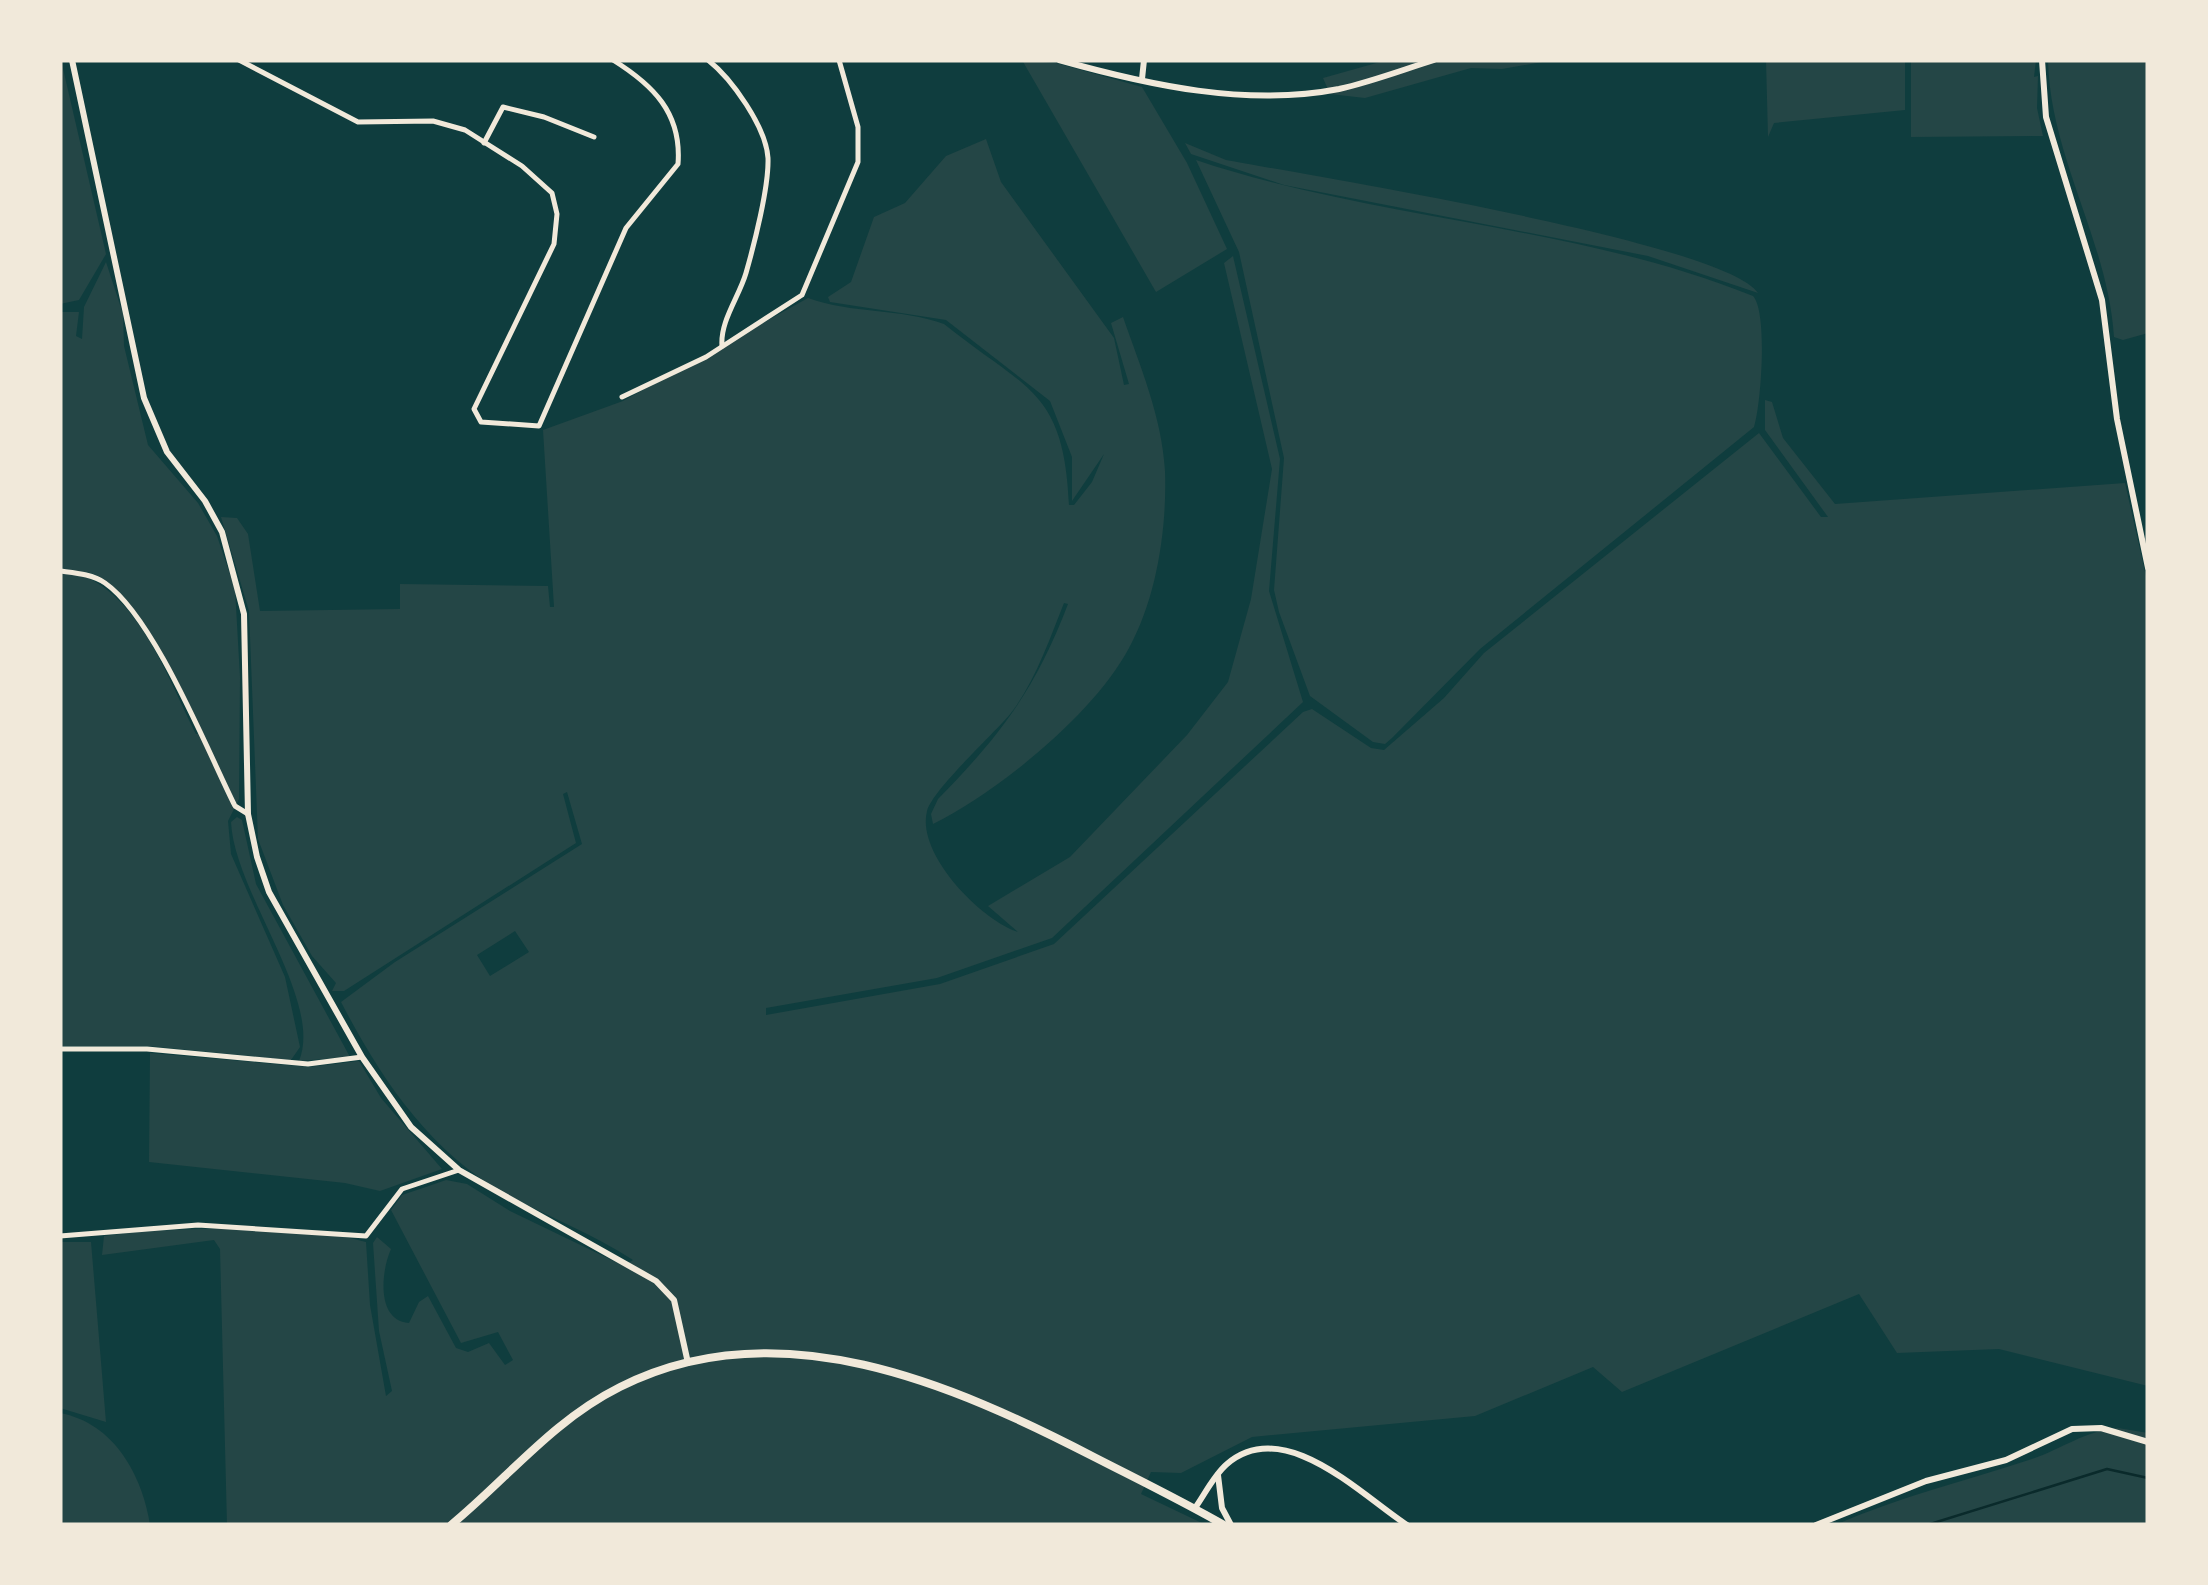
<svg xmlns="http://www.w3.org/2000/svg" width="2208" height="1585" font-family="Commissioner,sans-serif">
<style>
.green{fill:#244646;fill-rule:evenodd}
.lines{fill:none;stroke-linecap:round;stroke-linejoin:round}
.stream{stroke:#0a2a2b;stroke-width:2.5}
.minor{stroke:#f1e9da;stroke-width:5}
.tertiary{stroke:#f1e9da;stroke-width:6}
.secondary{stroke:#f1e9da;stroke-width:8}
</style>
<rect width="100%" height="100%" fill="#0f3d3e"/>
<!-- green -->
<g class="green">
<path d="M61 60 106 254 79 300 60 304Z"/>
<path d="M1022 60 1056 63 1142 87 1187 163 1227 249 1156 292Z"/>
<path d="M1387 60H1554L1502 69 1471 68 1365 98 1330 94 1323 78Z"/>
<path d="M1766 60H1905V110L1774 123 1768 137Z"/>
<path d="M1911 60H2036L2034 77 2038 76 2037 108 2043 136 1911 137Z"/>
<path d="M2048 60H2148V333L2123 340 2114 337C2108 241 2050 157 2048 60Z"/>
<path d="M986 139 1001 182 1114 338 1124 385 1129 384 1111 323 1123 317C1140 366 1162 417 1165 471 1167 528 1157 597 1129 648 1094 714 999 791 933 824L931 814 938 799C1001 735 1036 688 1068 604L1064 603C1050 638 1035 682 1011 713 993 735 933 789 927 811 916 854 981 920 1018 932L988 906 1070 857 1187 735 1228 682 1251 599 1272 469 1224 263 1233 256 1280 459 1269 591 1303 702 1052 938 937 978 766 1008V1015L940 984 1054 944 1303 712 1312 709 1371 748 1384 750 1444 698 1484 653 1759 433 1821 517H1828L1765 430V400L1772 402 1783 438 1835 504 2125 483 2148 585V1386L1999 1349 1897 1353 1859 1294 1622 1392 1593 1367 1475 1416 1252 1437 1181 1473 1151 1472 1141 1494 1206 1525H227L220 1249 214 1240 102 1255 104 1236C167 1227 306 1224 366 1242L370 1305 386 1396 392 1391 379 1331 373 1243 377 1237 391 1249C381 1271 376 1321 409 1323L419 1302 428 1296 456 1348 468 1352 489 1343 505 1365 513 1360 498 1332 461 1343 391 1210 402 1195 423 1188 446 1180 467 1184 510 1211 624 1266 633 1260C594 1234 546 1216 504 1193 428 1150 380 1077 341 1002L395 962 582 844 567 792 563 794 576 843 344 991H332L336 983 312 956 283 905 258 839 249 611 221 517 237 518 248 534 260 611 400 609V584L548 586 550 607H554L543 430 623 401 808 298C852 314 900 308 944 324 1026 390 1064 389 1069 505H1074L1092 482 1104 454 1072 501V457L1050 401 946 320 830 302 828 297 851 282 874 217 905 203 946 156ZM515 931 529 952 490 976 477 955Z"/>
<path d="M1185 143 1226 160C1306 175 1724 242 1758 293L1648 256 1284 185 1191 154Z"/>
<path d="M1196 160C1377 221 1575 224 1753 296 1768 312 1761 405 1754 427L1480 649 1392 738 1385 744 1373 742 1310 696 1279 612 1274 590 1284 458 1239 252Z"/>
<path d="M106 262 123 314 124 346 148 445 198 503 217 536 235 589 240 677 239 799 228 821 231 854 285 977 300 1047 291 1060 147 1046H60V321L62 312H79L76 336 82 339 84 307ZM87 572C138 584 177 689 200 733L196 734C169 681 142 601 84 576Z"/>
<path d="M237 817 242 820 256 884 350 1057 299 1061C324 1001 234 892 231 822Z"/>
<path d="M150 1053 309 1067 359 1061 381 1098 442 1169 380 1191 345 1183 149 1162Z"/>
<path d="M60 1242H91L106 1422 60 1408Z"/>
<path d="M60 1413C114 1423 142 1475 150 1525H60Z"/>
<path d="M2118 1428 2148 1433V1525H1835C1899 1497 1965 1481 2032 1459 2062 1449 2084 1431 2118 1428Z"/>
</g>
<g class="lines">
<!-- stream -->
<path class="stream" d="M1927 1525 2107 1469 2148 1478"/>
<!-- minor -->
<g class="minor">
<path d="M239 60 358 122 433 121 465 130 522 166 552 193 557 214 554 244 474 409 481 422 539 426 626 228 678 164C682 113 653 85 613 60"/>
<path d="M708 60C732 79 766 127 768 158 769 187 754 245 746 273 739 297 720 321 722 346"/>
<path d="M484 143 503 107 544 117 594 137"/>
<path d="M622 397 706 357 802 295 858 162V127L839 60"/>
<path d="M60 571C75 573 92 574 105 583 154 617 207 750 235 806L248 814"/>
<path d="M60 1049H147L308 1064 362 1057"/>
<path d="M60 1236 198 1225 366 1236 402 1189 459 1170"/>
</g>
<!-- tertiary -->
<g class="tertiary">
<path d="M72 60 144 398 167 452 205 501 222 532 244 614 248 814 257 857 269 892 362 1057 411 1127 459 1170 656 1281 674 1300 688 1363"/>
<path d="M1059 60C1148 85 1247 107 1339 89 1371 82 1402 70 1434 60"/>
<path d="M2042 60 2046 117 2102 300 2117 419 2148 568"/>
<path d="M1142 79 1144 60"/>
<path d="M1218 1475 1222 1508 1231 1525"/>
<path d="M1195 1508C1205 1494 1214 1475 1227 1464 1284 1415 1361 1495 1407 1525"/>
<path d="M1816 1525 1926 1481 2006 1460 2072 1429 2101 1428 2148 1442"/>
</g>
<!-- secondary -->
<path class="secondary" d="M451 1525C508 1478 552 1421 620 1387 778 1307 953 1384 1096 1458 1139 1480 1182 1501 1224 1525"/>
</g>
<!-- border -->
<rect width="2208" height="1585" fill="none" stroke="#f1e9da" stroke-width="125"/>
</svg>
